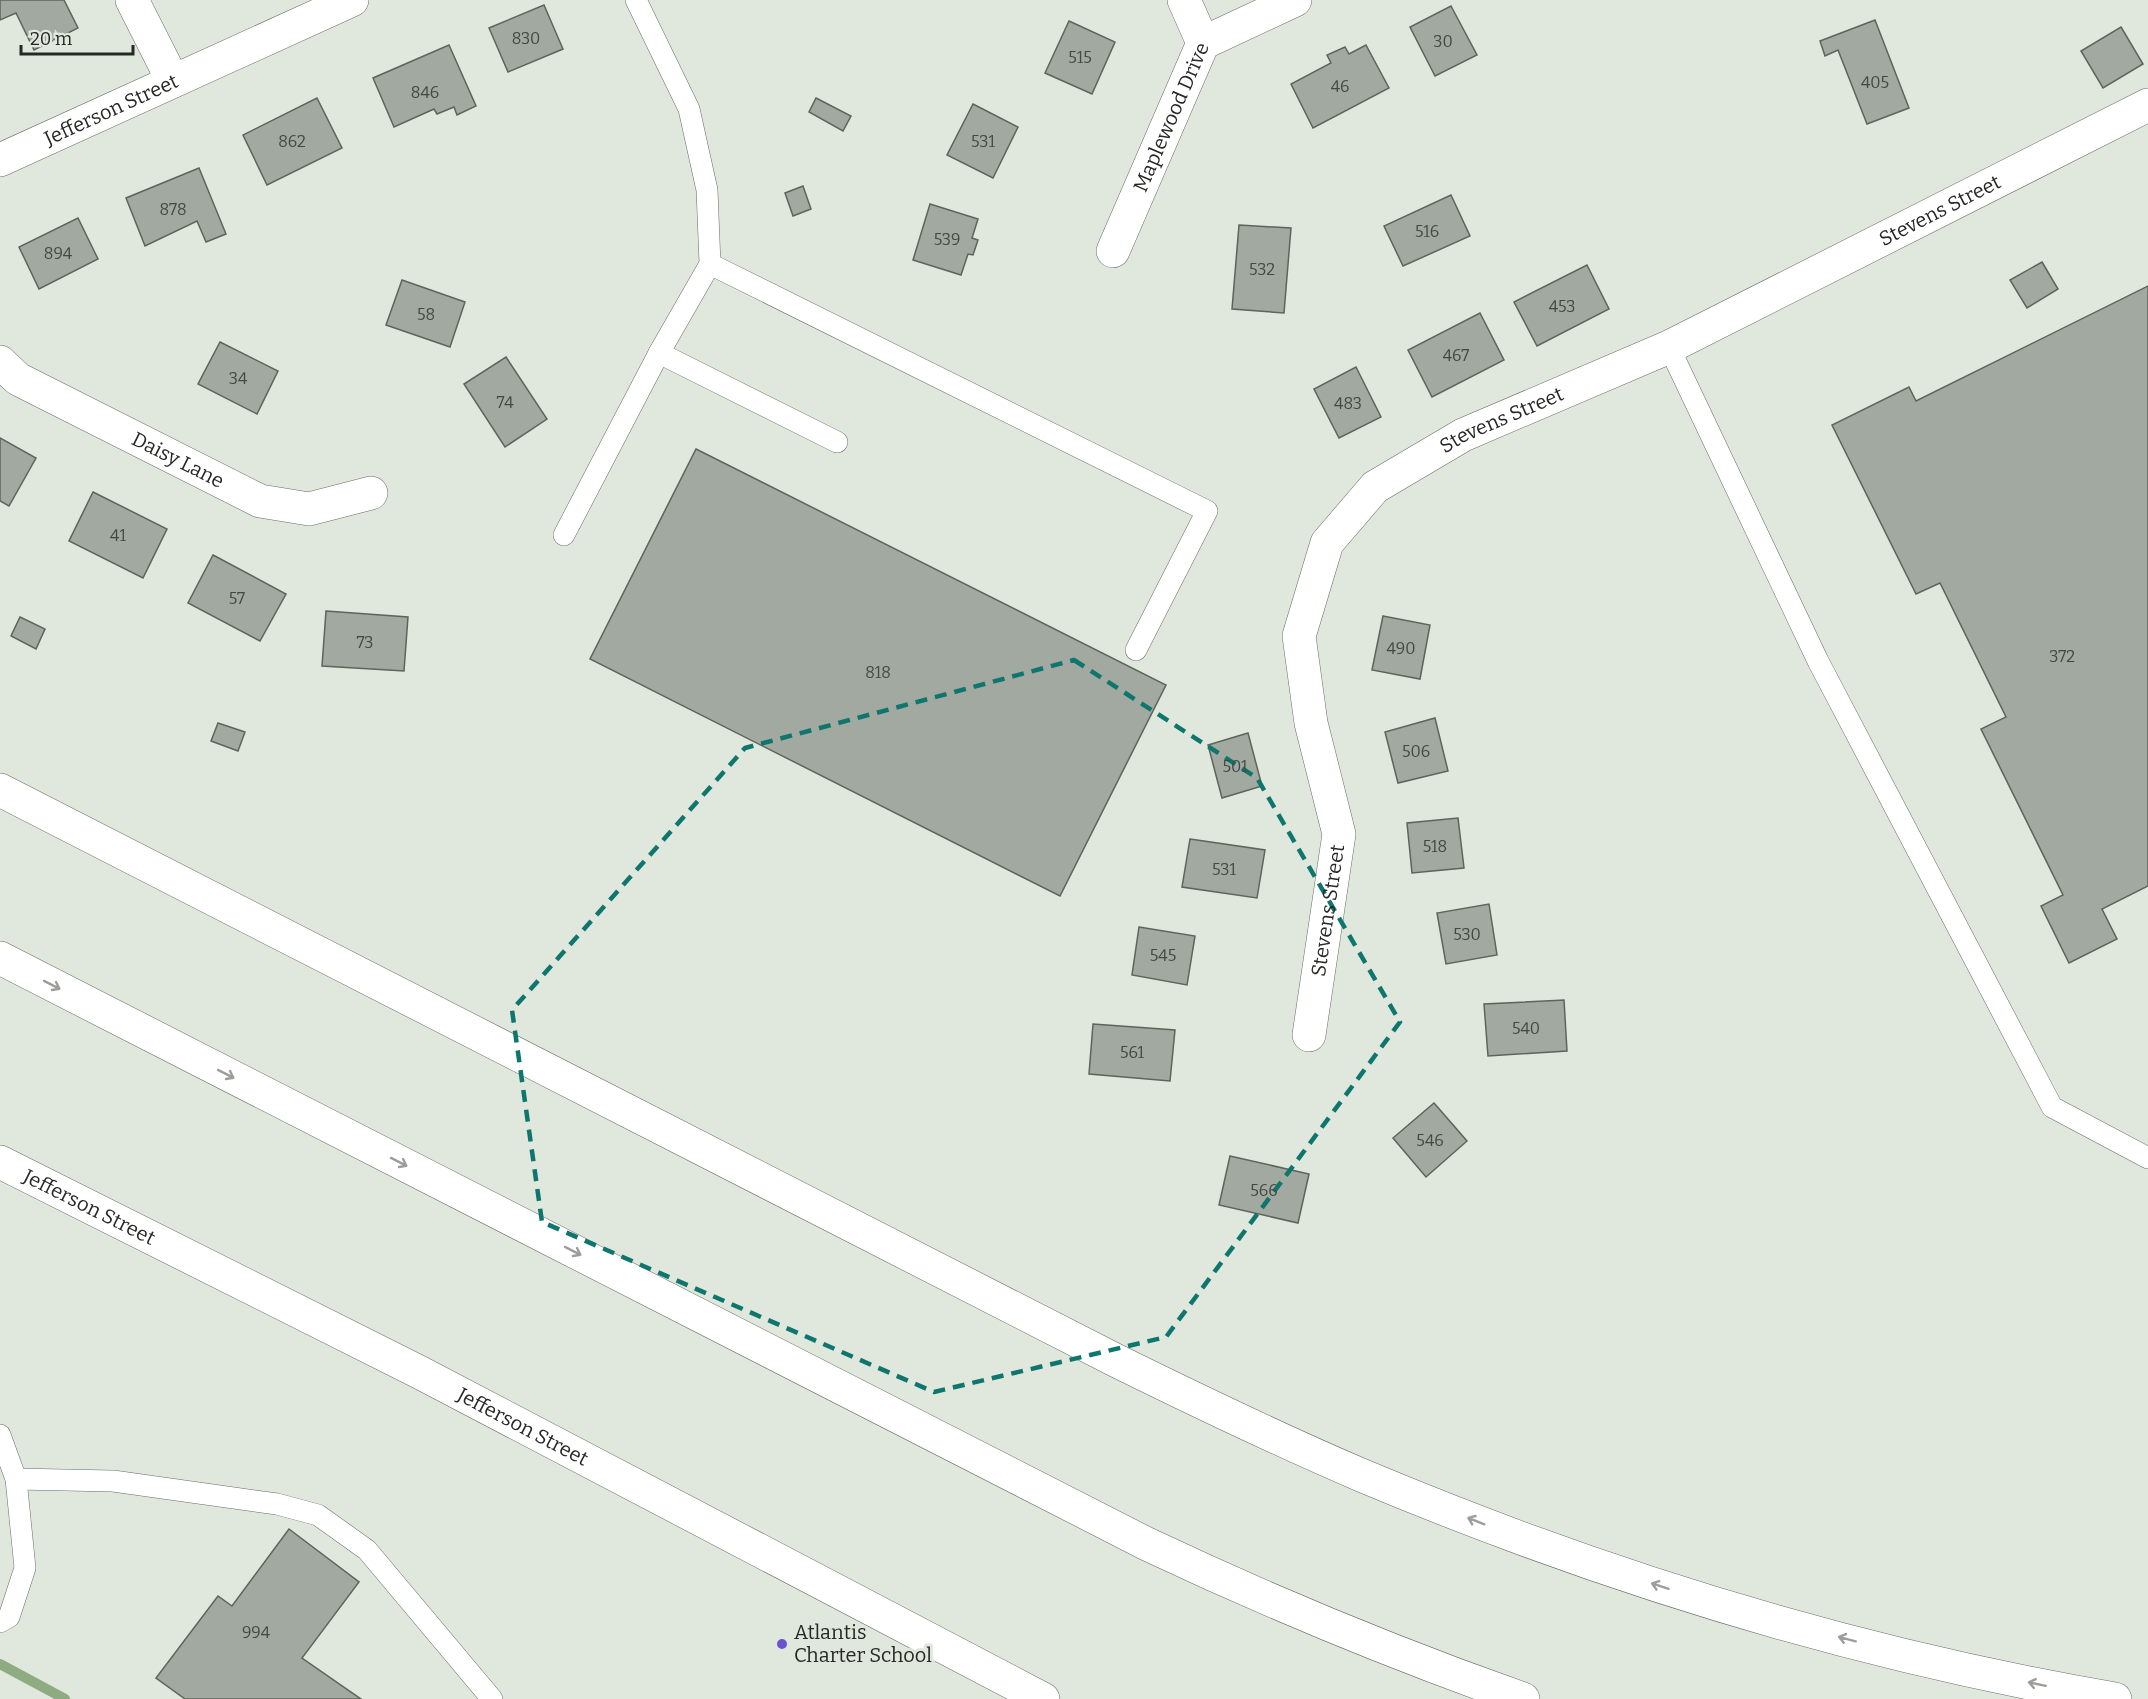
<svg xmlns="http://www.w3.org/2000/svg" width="2148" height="1699" font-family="Bitter,serif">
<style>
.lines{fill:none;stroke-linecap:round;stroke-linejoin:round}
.stream{stroke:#8eab82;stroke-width:10}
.building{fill:#a2a9a0;stroke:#5d645b;stroke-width:1.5}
.lane-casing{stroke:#686e65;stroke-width:22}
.street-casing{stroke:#686e65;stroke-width:34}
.secondary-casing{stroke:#686e65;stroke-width:34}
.highway-casing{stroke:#686e65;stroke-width:34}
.lane{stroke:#fff;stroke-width:21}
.street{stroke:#fff;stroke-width:33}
.secondary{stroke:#fff;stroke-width:33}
.highway{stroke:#fff;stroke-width:33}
.oneway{stroke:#9d9e9c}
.marked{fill:none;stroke:#0f766e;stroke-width:4.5;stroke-dasharray:12 8;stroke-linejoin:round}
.poi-dot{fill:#6954cd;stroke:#e0e7dd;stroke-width:2}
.labels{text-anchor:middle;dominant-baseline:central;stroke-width:6;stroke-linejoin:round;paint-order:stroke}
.number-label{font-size:16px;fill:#444843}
.street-label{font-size:20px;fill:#252824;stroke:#e0e7dd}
.poi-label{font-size:20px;fill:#252824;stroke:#e0e7dd;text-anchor:start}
</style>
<rect width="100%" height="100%" fill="#e0e7dd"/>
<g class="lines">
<!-- stream -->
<path class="stream" d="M0 1664 65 1699"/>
</g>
<!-- building -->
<g class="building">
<path d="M0 0H64L78 28 34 50 16 13 0 20Z"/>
<path d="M544 5 563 49 508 72 489 28Z"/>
<path d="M1451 6 1477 55 1435 76 1410 27Z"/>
<path d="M1875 20 1909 108 1867 124 1838 50 1825 56 1820 41Z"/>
<path d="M1069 21 1115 42 1092 94 1045 73Z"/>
<path d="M2121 27 2143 64 2103 88 2081 51Z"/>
<path d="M449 45 476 106 457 115 454 107 437 114 434 109 394 127 373 78Z"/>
<path d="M1366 45 1389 88 1313 128 1291 84 1331 63 1327 55 1345 47 1349 54Z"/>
<path d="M317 98 342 148 267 185 243 135Z"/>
<path d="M816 98 851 116 843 131 809 112Z"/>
<path d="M973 104 1018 127 993 178 947 155Z"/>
<path d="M199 168 226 234 206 242 197 221 145 246 126 198Z"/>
<path d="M803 186 811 209 793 216 785 193Z"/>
<path d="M1451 195 1470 236 1403 266 1384 226Z"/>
<path d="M930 204 978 219 972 238 978 240 973 255 968 254 961 275 913 260Z"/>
<path d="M78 218 98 259 39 289 19 247Z"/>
<path d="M1239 225 1291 228 1284 313 1232 309Z"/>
<path d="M2042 262 2058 289 2027 308 2010 280Z"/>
<path d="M1587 265 1609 309 1537 346 1514 302Z"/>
<path d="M402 280 465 302 450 347 386 325Z"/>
<path d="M2148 286V886L2102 909 2117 939 2069 963 2041 906 2063 895 1981 729 2006 717 1940 583 1916 594 1832 425 1909 387 1916 401Z"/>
<path d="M1480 313 1504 360 1432 397 1408 350Z"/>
<path d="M220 342 278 371 257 414 198 384Z"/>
<path d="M506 357 547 419 505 447 464 384Z"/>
<path d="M1356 367 1381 417 1339 438 1314 389Z"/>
<path d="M0 438 36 458 9 506 0 501Z"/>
<path d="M696 449 1166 685 1060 896 590 659Z"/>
<path d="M93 492 167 529 143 578 69 541Z"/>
<path d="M213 555 286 594 260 641 188 603Z"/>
<path d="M326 611 408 617 404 671 322 666Z"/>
<path d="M1383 616 1430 625 1420 679 1372 670Z"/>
<path d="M20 617 45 629 36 649 11 636Z"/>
<path d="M1435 718 1448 771 1398 783 1385 732Z"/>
<path d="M218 723 245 732 238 751 211 741Z"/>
<path d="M1248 733 1262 786 1222 798 1208 745Z"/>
<path d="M1458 818 1464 868 1412 873 1407 823Z"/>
<path d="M1190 839 1265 850 1257 898 1182 887Z"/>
<path d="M1489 904 1497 955 1446 964 1437 913Z"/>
<path d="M1139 927 1195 936 1187 985 1132 975Z"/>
<path d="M1564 1000 1567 1051 1488 1056 1484 1004Z"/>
<path d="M1093 1024 1175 1030 1170 1081 1089 1074Z"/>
<path d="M1434 1103 1467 1141 1426 1177 1393 1138Z"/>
<path d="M1230 1156 1309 1174 1298 1223 1219 1205Z"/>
<path d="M289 1529 359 1582 302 1658 361 1699H185L156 1678 218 1596 232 1606Z"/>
</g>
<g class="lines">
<defs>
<g id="lane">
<path d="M710 264 1207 511 1136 650"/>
<path d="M1669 347 1818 661 2052 1107 2148 1158"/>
<path d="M659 353 837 442"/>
<path d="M564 535 659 353 710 264 707 190 689 109 636 0"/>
<path d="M0 1435 16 1479 25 1568 9 1617 0 1622"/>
<path d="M16 1479 113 1481 277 1504 318 1515 367 1550 492 1699"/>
</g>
<g id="street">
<path d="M132 0 173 81"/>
<path d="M1184 0 1203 43"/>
<path id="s1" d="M1113 251 1203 43 1295 0"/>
<path id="s2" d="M0 362 18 379 260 501 309 509 371 493"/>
<path id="s3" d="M1309 1035 1339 834 1311 723 1299 636 1327 543 1375 487 1463 435 1669 347 2148 105"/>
<path id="s4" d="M0 1162 419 1372 1043 1699"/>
</g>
<g id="secondary">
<path id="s5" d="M0 160 352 0"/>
</g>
<g id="highway">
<path d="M0 790 1115 1360C1196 1400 1277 1439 1361 1475 1601 1576 1858 1655 2115 1699"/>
<path d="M0 958 1147 1544C1270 1602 1395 1654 1523 1699"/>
</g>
</defs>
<!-- lane casing -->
<use href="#lane" class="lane-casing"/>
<!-- street casing -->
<use href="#street" class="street-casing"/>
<!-- secondary casing -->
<use href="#secondary" class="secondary-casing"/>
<!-- highway casing -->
<use href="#highway" class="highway-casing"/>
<!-- lane -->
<use href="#lane" class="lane"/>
<!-- street -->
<use href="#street" class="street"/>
<!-- secondary -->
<use href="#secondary" class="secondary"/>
<!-- highway -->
<use href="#highway" class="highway"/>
</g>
<!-- one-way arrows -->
<defs><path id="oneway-shaft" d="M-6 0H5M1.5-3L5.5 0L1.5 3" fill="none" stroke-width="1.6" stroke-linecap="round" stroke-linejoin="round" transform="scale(1.5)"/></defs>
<g class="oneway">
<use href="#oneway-shaft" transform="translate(52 985) rotate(27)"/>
<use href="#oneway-shaft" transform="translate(226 1074) rotate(27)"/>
<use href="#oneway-shaft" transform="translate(399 1162) rotate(27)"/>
<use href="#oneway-shaft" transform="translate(573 1251) rotate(27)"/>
<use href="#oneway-shaft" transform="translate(1476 1521) rotate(-158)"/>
<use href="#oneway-shaft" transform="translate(1660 1586) rotate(-162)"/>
<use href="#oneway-shaft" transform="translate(1847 1639) rotate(-165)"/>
<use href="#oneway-shaft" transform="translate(2037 1684) rotate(-168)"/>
</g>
<!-- marked area -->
<path class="marked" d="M1074 660 1257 778 1400 1022 1166 1337 934 1392 542 1222 512 1010 745 748Z"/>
<!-- markers -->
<circle class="poi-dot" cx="782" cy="1644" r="6"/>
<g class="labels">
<!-- number labels -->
<g class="number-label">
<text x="526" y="38">830</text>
<text x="1443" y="41">30</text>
<text x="1080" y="57">515</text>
<text x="1875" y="82">405</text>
<text x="1340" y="86">46</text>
<text x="425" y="92">846</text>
<text x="292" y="141">862</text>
<text x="983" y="141">531</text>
<text x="173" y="209">878</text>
<text x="1427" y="231">516</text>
<text x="947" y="239">539</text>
<text x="58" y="253">894</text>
<text x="1262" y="269">532</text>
<text x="1562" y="306">453</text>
<text x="426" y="314">58</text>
<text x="1456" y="355">467</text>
<text x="238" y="378">34</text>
<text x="505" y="402">74</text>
<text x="1348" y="403">483</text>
<text x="118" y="535">41</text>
<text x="237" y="598">57</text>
<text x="365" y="642">73</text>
<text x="1401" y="648">490</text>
<text x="2062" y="656">372</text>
<text x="878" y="672">818</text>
<text x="1416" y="751">506</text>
<text x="1235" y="766">501</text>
<text x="1435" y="846">518</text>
<text x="1224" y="869">531</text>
<text x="1467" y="934">530</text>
<text x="1163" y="955">545</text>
<text x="1526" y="1028">540</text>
<text x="1132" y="1052">561</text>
<text x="1430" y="1140">546</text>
<text x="1264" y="1190">566</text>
<text x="256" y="1632">994</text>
</g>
<!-- street labels -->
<g class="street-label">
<text stroke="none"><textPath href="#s5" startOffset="122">Jefferson Street</textPath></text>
<text stroke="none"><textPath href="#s1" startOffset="146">Maplewood Drive</textPath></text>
<text stroke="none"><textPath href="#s3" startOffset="1206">Stevens Street</textPath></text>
<text stroke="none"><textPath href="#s3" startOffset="720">Stevens Street</textPath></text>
<text stroke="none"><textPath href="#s2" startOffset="204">Daisy Lane</textPath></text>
<text stroke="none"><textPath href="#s3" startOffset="126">Stevens Street</textPath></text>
<text stroke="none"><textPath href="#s4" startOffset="100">Jefferson Street</textPath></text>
<text stroke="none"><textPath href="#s4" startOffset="586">Jefferson Street</textPath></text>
</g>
<!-- poi labels -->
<g class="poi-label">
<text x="794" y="1632">Atlantis<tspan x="794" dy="23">Charter School</tspan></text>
</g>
</g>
<!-- scale -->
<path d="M21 45v9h112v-9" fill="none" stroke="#252824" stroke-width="3"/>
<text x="30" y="45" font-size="18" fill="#252824" stroke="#e0e7dd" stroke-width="4.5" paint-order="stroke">20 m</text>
</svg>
